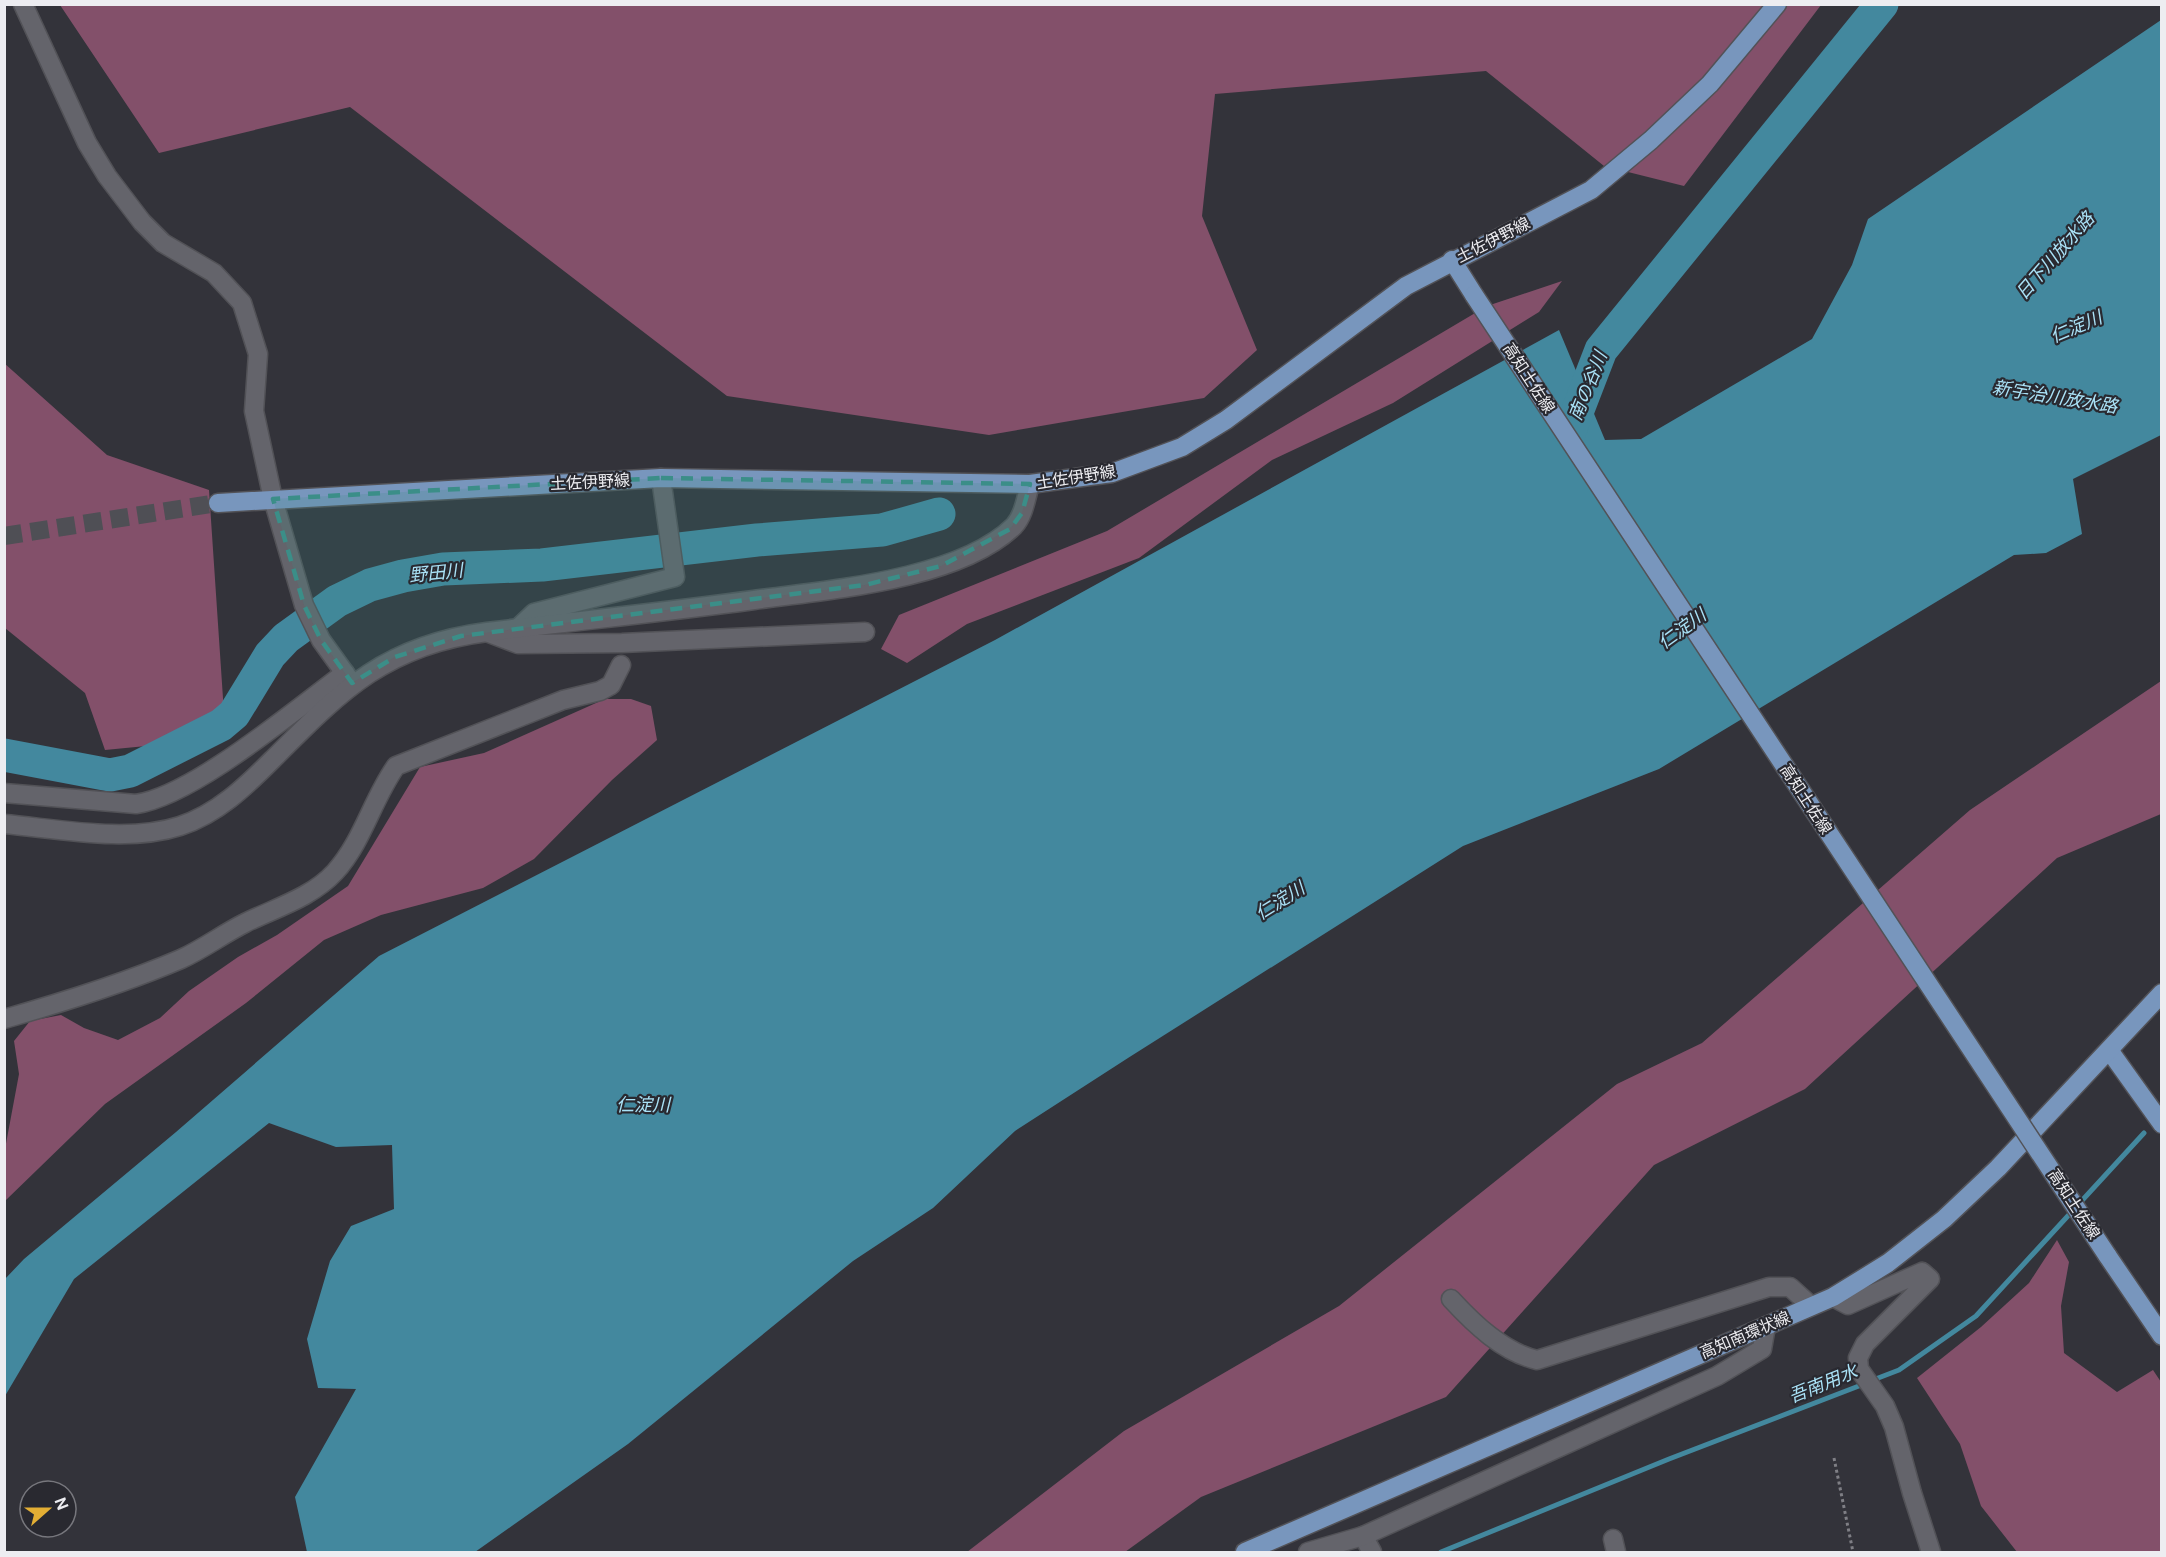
<svg xmlns="http://www.w3.org/2000/svg" width="2166" height="1557" font-family="'DM Sans','Noto Sans JP',sans-serif">
<style>
.forest{fill:#83506a}
.water{fill:#43889e}
.lines{fill:none;stroke-linecap:round;stroke-linejoin:round}
.stream{stroke:#43889e;stroke-width:5}
.river{stroke:#43889e;stroke-width:33}
.major-tunnel{stroke:#4f4f55;stroke-width:18;stroke-dasharray:18 9;stroke-linecap:butt}
.minor-casing{stroke:#525257;stroke-width:21}
.major-casing{stroke:#525257;stroke-width:21}
.path{stroke:#7f7f85;stroke-width:3;stroke-dasharray:3 3;stroke-linecap:butt}
.minor{stroke:#64646b;stroke-width:18}
.major{stroke:#7896bd;stroke-width:18}
.major-bridge-casing{stroke:#525257;stroke-width:21;stroke-linecap:butt}
.major-bridge{stroke:#7896bd;stroke-width:18}
.marked{fill:#3b8e88;fill-opacity:0.2;stroke:#3b8e88;stroke-width:4.5;stroke-dasharray:12 8;stroke-linejoin:round}
.labels{text-anchor:middle;dominant-baseline:central;stroke-width:4.5;stroke-linejoin:round;paint-order:stroke}
.street-label{font-size:16px;fill:#ededf1;stroke:#292930}
.water-label{font-size:18px;font-style:italic;fill:#aae2f7;stroke:#292930}
</style>
<rect width="100%" height="100%" fill="#33333a"/>
<!-- forest -->
<g class="forest">
<path d="M60 5H1821L1684 186 1604 166 1486 71 1215 94 1202 216 1257 350 1204 398 989 435 727 396 350 107 159 153Z"/>
<path d="M1562 281 1539 312 1393 403 1272 460 1139 558 967 624 907 663 881 649 899 615 1107 531 1487 306Z"/>
<path d="M4 363 107 455 209 490 224 713 177 743 105 750 85 693 5 628Z"/>
<path d="M2161 681V814L2057 858 1805 1089 1654 1165 1446 1397 1201 1497 1125 1552H967L1124 1431 1339 1306 1617 1084 1702 1043 1970 810Z"/>
<path d="M605 699H631L651 706 657 740 612 780 534 859 483 888 381 915 324 940 246 1003 105 1104 5 1201V1149L19 1074 14 1041 30 1021 61 1015 84 1028 118 1040 160 1018 189 991 238 957 277 935 348 886 420 767 484 753Z"/>
<path d="M2057 1240 2069 1262 2061 1306 2064 1353 2117 1392 2153 1370 2161 1382V1552H2017L1981 1506 1960 1444 1917 1378 1981 1327 2029 1283Z"/>
</g>
<!-- water -->
<path class="water" d="M2161 20V435L2073 479 2082 534 2046 553 2014 555 1659 769 1463 846 1128 1058 1015 1131 933 1208 853 1261 628 1444 475 1552H307L295 1497 356 1389 318 1388 307 1339 330 1261 351 1226 394 1209 392 1145 336 1147 269 1123 74 1279 5 1396V1279L24 1259 176 1132 379 956 995 640 1559 330 1605 440 1641 439 1812 339 1852 265 1868 219Z"/>
<g class="lines">
<!-- stream -->
<g class="stream">
<path d="M1873 1380 1899 1370 1976 1316 2144 1133"/>
<path d="M1441 1552 1669 1459 1864 1384"/>
</g>
<!-- river -->
<g class="river">
<path d="M1569 433 1601 350 1882 4"/>
<path d="M4 755 110 775 130 771 221 725 234 714 270 655 286 638 337 601 370 585 403 576 443 569 542 565 757 540 882 530 939 514"/>
</g>
<!-- major-tunnel -->
<path class="major-tunnel" d="M4 536 218 503"/>
<defs>
<g id="minor">
<path d="M23 4 87 143 107 176 142 222 163 243 214 273 242 303 258 354 254 411 273 499 304 605 321 640 352 683"/>
<path d="M517 629 534 613 675 577 661 478"/>
<path d="M489 633 518 644 622 643 865 632"/>
<path d="M4 793 136 804C193 796 296 709 345 673"/>
<path d="M4 824C59 829 128 843 180 826 217 814 245 787 272 760 341 691 385 645 487 632 576 621 665 612 754 600 828 590 959 580 1014 526 1024 515 1026 498 1030 484"/>
<path d="M4 1019C64 1002 125 983 181 959 203 949 223 934 245 923 275 908 311 898 335 872 363 841 372 800 396 766L563 700 600 691 611 685 621 665"/>
<path d="M1833 1297 1848 1305 1922 1272 1930 1279 1865 1344 1858 1358 1859 1369 1885 1406 1894 1427 1912 1493 1931 1552"/>
<path d="M1451 1299C1474 1324 1503 1352 1537 1360L1769 1287H1790L1811 1306"/>
<path d="M1363 1536 1372 1552"/>
<path d="M1613 1539 1616 1552"/>
<path d="M1308 1552 1363 1536 1717 1376 1762 1349 1766 1326"/>
</g>
<g id="major">
<path d="M1452 260 1474 295"/>
<path d="M218 503 661 478 1030 484 1112 473 1182 447 1226 420 1406 286 1591 190 1651 140 1710 84 1777 4"/>
<path d="M2109 1050 2162 1124"/>
<path d="M2107 1255 2162 1336"/>
<path d="M1245 1552 1833 1297 1888 1263 1944 1219 1998 1168 2162 993"/>
</g>
</defs>
<!-- minor casing -->
<use href="#minor" class="minor-casing"/>
<!-- major casing -->
<use href="#major" class="major-casing"/>
<!-- path -->
<path class="path" d="M1834 1458 1853 1552"/>
<!-- minor -->
<use href="#minor" class="minor"/>
<!-- major -->
<use href="#major" class="major"/>
<defs>
<path id="major-bridge" d="M1474 295 2107 1255"/>
</defs>
<!-- major-bridge casing -->
<use href="#major-bridge" class="major-bridge-casing"/>
<!-- major-bridge -->
<use href="#major-bridge" class="major-bridge"/>
</g>
<!-- marked area -->
<path class="marked" d="M661 478 1030 484 1022 513 1010 529 941 566 865 585 461 636 395 657 352 683 321 640 304 605 273 499Z"/>
<g class="labels">
<!-- street labels -->
<g class="street-label">
<text transform="translate(1493 240) rotate(-27)">土佐伊野線</text>
<text transform="translate(1529 378) rotate(57)">高知土佐線</text>
<text transform="translate(1076 477) rotate(-9)">土佐伊野線</text>
<text transform="translate(590 482) rotate(-3)">土佐伊野線</text>
<text transform="translate(1806 799) rotate(57)">高知土佐線</text>
<text transform="translate(2074 1204) rotate(57)">高知土佐線</text>
<text transform="translate(1745 1335) rotate(-23)">高知南環状線</text>
</g>
<!-- water labels -->
<g class="water-label">
<text transform="translate(2055 256) rotate(-49)">日下川放水路</text>
<text transform="translate(2076 327) rotate(-23)">仁淀川</text>
<text transform="translate(1588 386) rotate(-68)">南の谷川</text>
<text transform="translate(2055 397) rotate(9)">新宇治川放水路</text>
<text transform="translate(436 573) rotate(-6)">野田川</text>
<text transform="translate(1682 629) rotate(-36)">仁淀川</text>
<text transform="translate(1280 901) rotate(-32)">仁淀川</text>
<text x="643" y="1105">仁淀川</text>
<text transform="translate(1823 1384) rotate(-22)">吾南用水</text>
</g>
</g>
<!-- border -->
<rect width="2166" height="1557" fill="none" stroke="#ededf1" stroke-width="12"/>
<!-- north arrow -->
<g transform="translate(48 1509) rotate(69)"><circle r="28" fill="#292930" stroke="#77777d" stroke-width="1.5"/>
<path d="M0-4.5L10 22L0 15L-10 22Z" fill="#e3ae34"/>
<text y="-9" font-size="16" font-weight="bold" text-anchor="middle" fill="#ededf1">N</text>
</g>
</svg>
